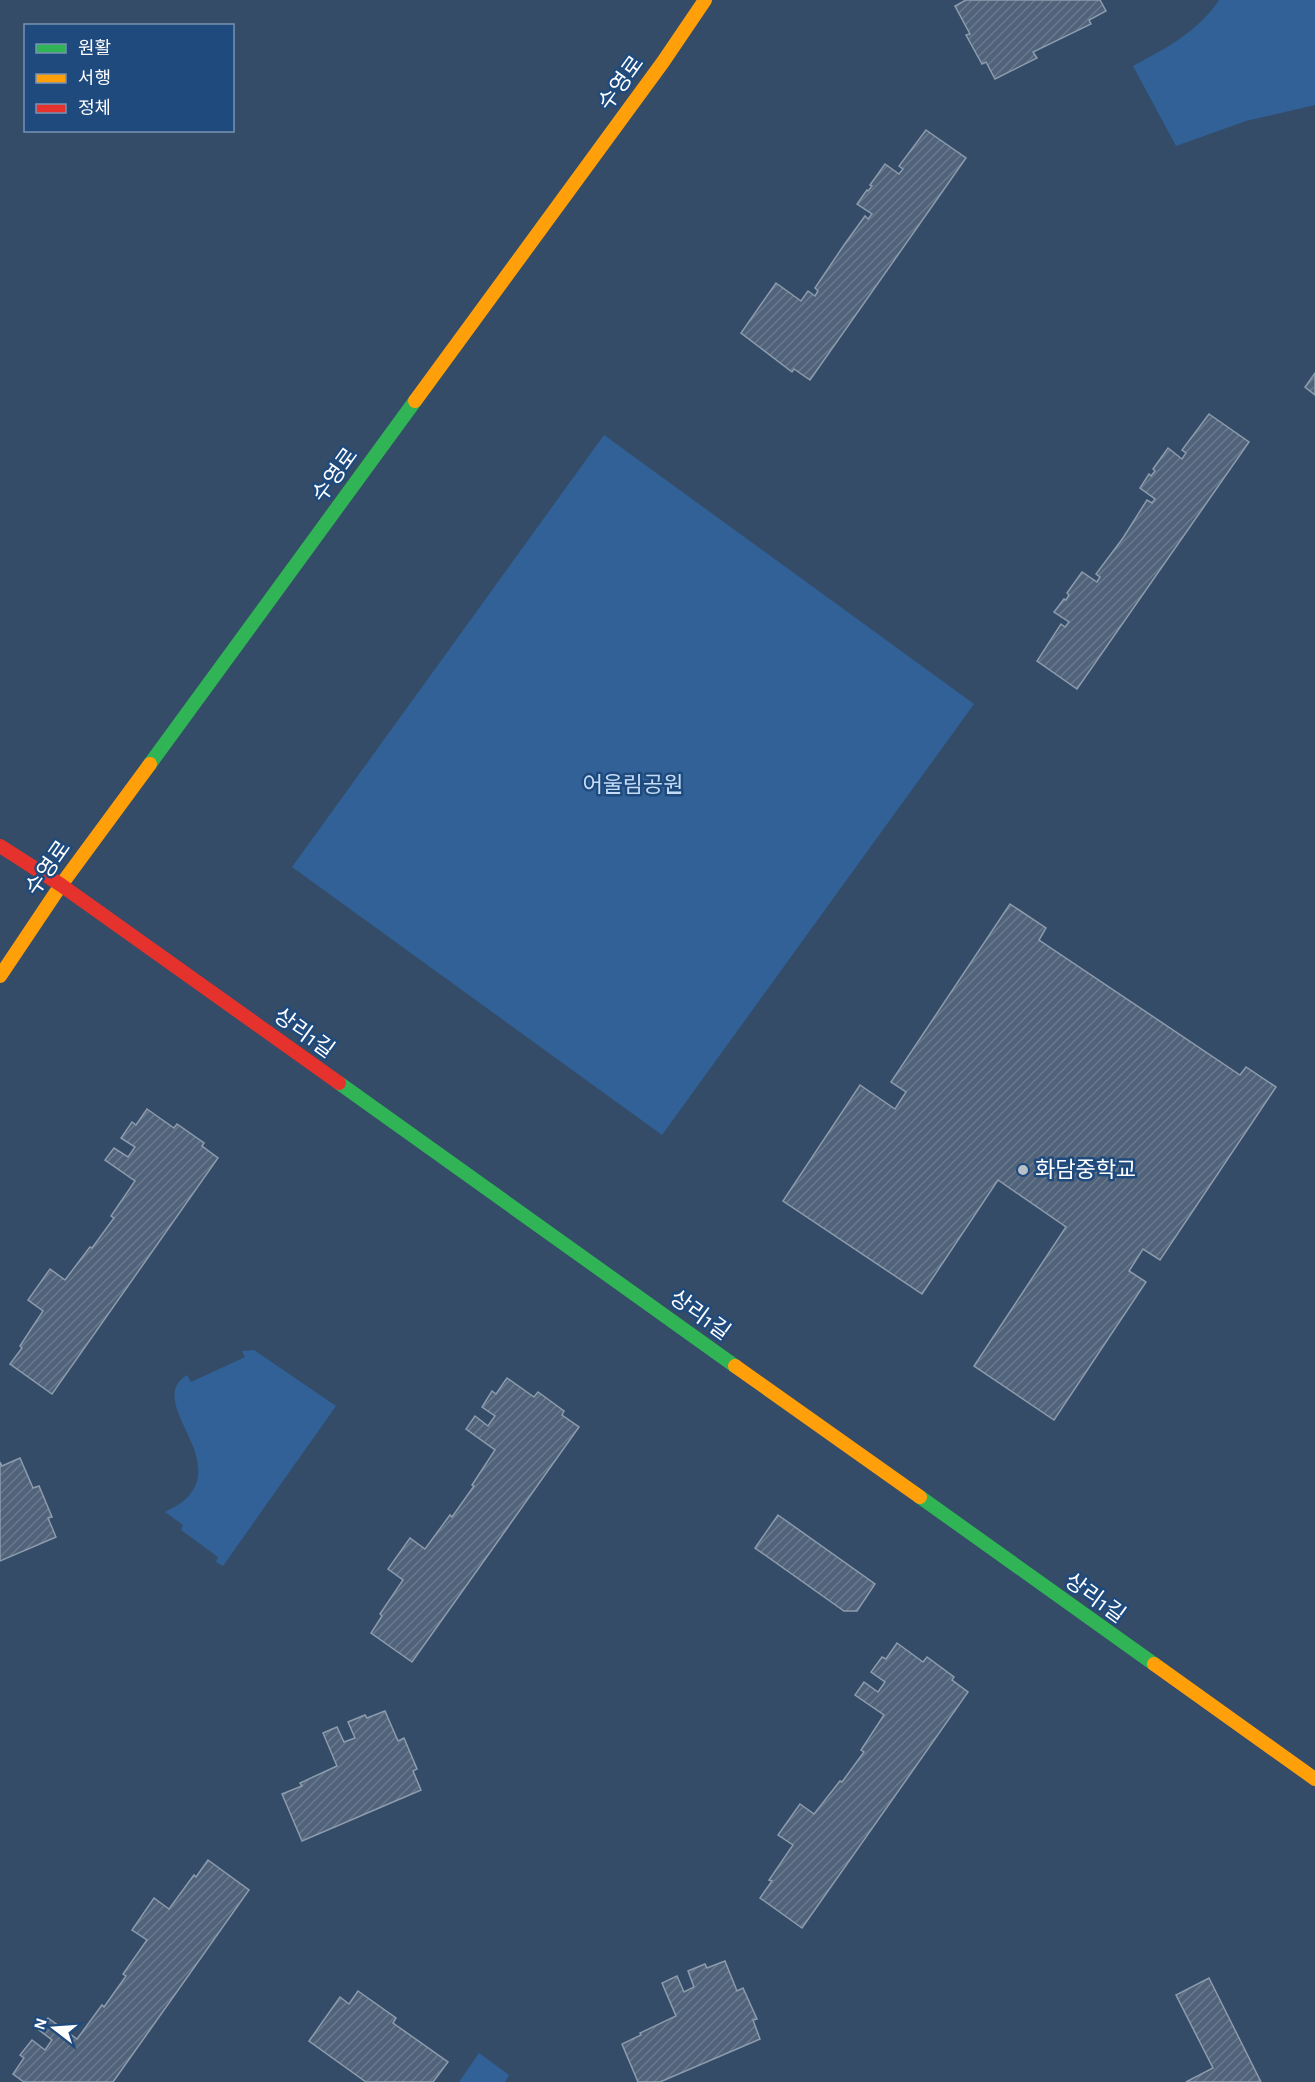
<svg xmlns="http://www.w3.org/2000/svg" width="1315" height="2082" font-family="'Alegreya Sans','Noto Sans KR',sans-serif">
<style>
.park{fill:#316196}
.building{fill:url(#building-hatch);stroke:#8d9cad;stroke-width:1.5}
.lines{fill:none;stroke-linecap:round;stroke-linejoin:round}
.fast{stroke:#30b455;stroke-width:14}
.slow{stroke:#ff9f0a;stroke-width:14}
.jam{stroke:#e5322d;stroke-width:14}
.poi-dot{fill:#b8c0ca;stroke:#1e4a7e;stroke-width:2}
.labels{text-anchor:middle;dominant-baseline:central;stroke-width:5;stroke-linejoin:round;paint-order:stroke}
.street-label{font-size:22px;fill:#fff;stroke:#1e4a7e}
.park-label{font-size:22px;fill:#c5dcf6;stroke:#1e4a7e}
.poi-label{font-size:22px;fill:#fff;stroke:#1e4a7e;text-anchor:start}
</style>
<defs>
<pattern id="building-hatch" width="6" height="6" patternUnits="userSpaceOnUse" patternTransform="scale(1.5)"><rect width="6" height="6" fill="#50637a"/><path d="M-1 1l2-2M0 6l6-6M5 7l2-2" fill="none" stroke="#6a7a8e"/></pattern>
</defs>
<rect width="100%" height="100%" fill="#344c68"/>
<!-- park -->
<g class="park">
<path d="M1219 0H1315V105L1246 121 1176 146 1133 66C1166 48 1198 32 1219 0Z"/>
<path d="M604 435 974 704 662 1135 292 867Z"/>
<path d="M254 1350 336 1406 223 1566 216 1562 218 1557 181 1530 183 1525 165 1512C174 1507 185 1502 191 1493 221 1452 146 1400 187 1375L191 1382 245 1357 242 1351Z"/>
<path d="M479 2053 509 2075 505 2082H459Z"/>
</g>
<!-- building -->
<g class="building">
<path d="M966 0H1100L1106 11 1089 20 1091 24 1033 52 1037 58 995 79 986 62 982 64 966 35 970 34 955 6Z"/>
<path d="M926 130 966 158 810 380 794 369 792 372 741 333 776 283 801 301 808 291 815 296 818 291 815 288 844 245 865 216 868 219 872 214 857 204 867 190 868 191 872 186 870 185 885 164 899 174 903 169 899 166Z"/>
<path d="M1315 373V395L1305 387Z"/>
<path d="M1209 414 1249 442 1077 689 1037 661 1061 624 1065 627 1069 622 1054 612 1064 599 1066 600 1069 595 1067 593 1082 572 1097 582 1100 577 1096 574 1123 538 1147 500 1152 503 1155 499 1140 488 1149 474 1151 476 1155 471 1153 469 1168 448 1182 459 1186 453 1182 450Z"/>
<path d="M1010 904 1046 928 1039 940 1240 1075 1246 1067 1276 1087 1160 1260 1143 1249 1129 1271 1146 1282 1054 1420 974 1366 1066 1227 998 1180 922 1294 783 1201 860 1085 895 1109 906 1092 891 1082Z"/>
<path d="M147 1109 174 1128 177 1124 204 1143 202 1146 218 1158 52 1394 10 1364 22 1348 20 1346 43 1311 28 1300 50 1269 65 1280 90 1247 92 1248 114 1218 111 1216 135 1181 105 1160 114 1148 128 1157 135 1147 121 1138 132 1122 136 1125Z"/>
<path d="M507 1378 534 1397 538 1392 564 1411 562 1415 579 1427 412 1662 371 1633 382 1616 380 1614 403 1580 388 1569 410 1538 425 1549 450 1515 452 1517 474 1486 472 1485 495 1450 466 1429 475 1416 488 1426 495 1416 482 1407 492 1391 496 1394Z"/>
<path d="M20 1458 33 1488 39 1486 52 1517 48 1518 56 1537 0 1561V1462L2 1466Z"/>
<path d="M778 1515 875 1584 857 1611H844L755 1548Z"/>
<path d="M897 1643 923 1662 927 1657 954 1677 952 1680 968 1692 802 1928 760 1898 772 1881 769 1880 793 1845 778 1835 800 1804 814 1814 840 1781 842 1782 864 1752 861 1750 884 1715 855 1695 864 1682 878 1692 885 1682 871 1672 882 1657 886 1659Z"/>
<path d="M385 1711 398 1741 404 1738 417 1769 413 1771 421 1790 302 1841 282 1794 302 1786 300 1783 337 1766 323 1733 337 1727 344 1742 355 1738 348 1722 365 1715 367 1718Z"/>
<path d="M208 1860 249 1890 113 2082H24L13 2074 24 2058 20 2055 32 2040 45 2050 52 2040 39 2030 48 2018 77 2039 102 2005 104 2007 126 1976 123 1974 147 1940 132 1930 154 1898 169 1909 194 1875 196 1877Z"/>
<path d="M725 1961 737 1991 743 1988 757 2019 753 2020 760 2039 660 2082H638L622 2044 641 2035 640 2033 676 2016 662 1983 677 1976 684 1992 694 1987 688 1971 705 1964 707 1968Z"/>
<path d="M1209 1978 1261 2082H1186L1213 2068 1176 1995Z"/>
<path d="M358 1991 396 2018 393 2023 448 2062 433 2082H366L309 2041 340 1997 349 2004Z"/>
</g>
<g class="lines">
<!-- fast -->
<g class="fast">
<path d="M150 764 415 401"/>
<path d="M339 1083 735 1366"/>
<path d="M920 1497 1154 1664"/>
</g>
<!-- slow -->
<g class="slow">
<path d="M415 401 663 62 705 0"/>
<path d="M0 976 61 885 150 764"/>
<path d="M735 1366 920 1497"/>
<path d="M1154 1664 1315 1779"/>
</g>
<!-- jam -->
<path class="jam" d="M0 846 61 885 339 1083"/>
</g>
<!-- markers -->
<circle class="poi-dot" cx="1023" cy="1170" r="6"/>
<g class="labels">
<!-- street labels -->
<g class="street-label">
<text transform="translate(621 83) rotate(-54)">수영로</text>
<text transform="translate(335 475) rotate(-54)">수영로</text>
<text transform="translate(48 868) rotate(-55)">수영로</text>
<text transform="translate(304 1033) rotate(36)">상리1길</text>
<text transform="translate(700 1315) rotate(36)">상리1길</text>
<text transform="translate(1095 1598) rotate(36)">상리1길</text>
</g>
<!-- park labels -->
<g class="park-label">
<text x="633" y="785">어울림공원</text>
</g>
<!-- poi labels -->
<g class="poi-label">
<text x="1035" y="1170">화담중학교</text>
</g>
</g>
<!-- legend -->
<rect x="24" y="24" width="210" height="108" fill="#1e4a7e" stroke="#7892b2" stroke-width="1.5"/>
<rect x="36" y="44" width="30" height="9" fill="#30b455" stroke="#7892b2" stroke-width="1.5"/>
<text x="78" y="54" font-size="18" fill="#ffffff">원활</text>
<rect x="36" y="74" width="30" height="9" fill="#ff9f0a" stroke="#7892b2" stroke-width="1.5"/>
<text x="78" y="84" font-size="18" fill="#ffffff">서행</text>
<rect x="36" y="104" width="30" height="9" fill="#e5322d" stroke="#7892b2" stroke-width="1.5"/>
<text x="78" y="114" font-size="18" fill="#ffffff">정체</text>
<!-- north arrow -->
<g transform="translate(54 2028) rotate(287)" stroke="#1e4a7e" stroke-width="4.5" paint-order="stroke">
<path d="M0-4.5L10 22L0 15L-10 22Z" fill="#ffffff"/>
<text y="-9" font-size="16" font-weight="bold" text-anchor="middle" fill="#ffffff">N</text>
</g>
</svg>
